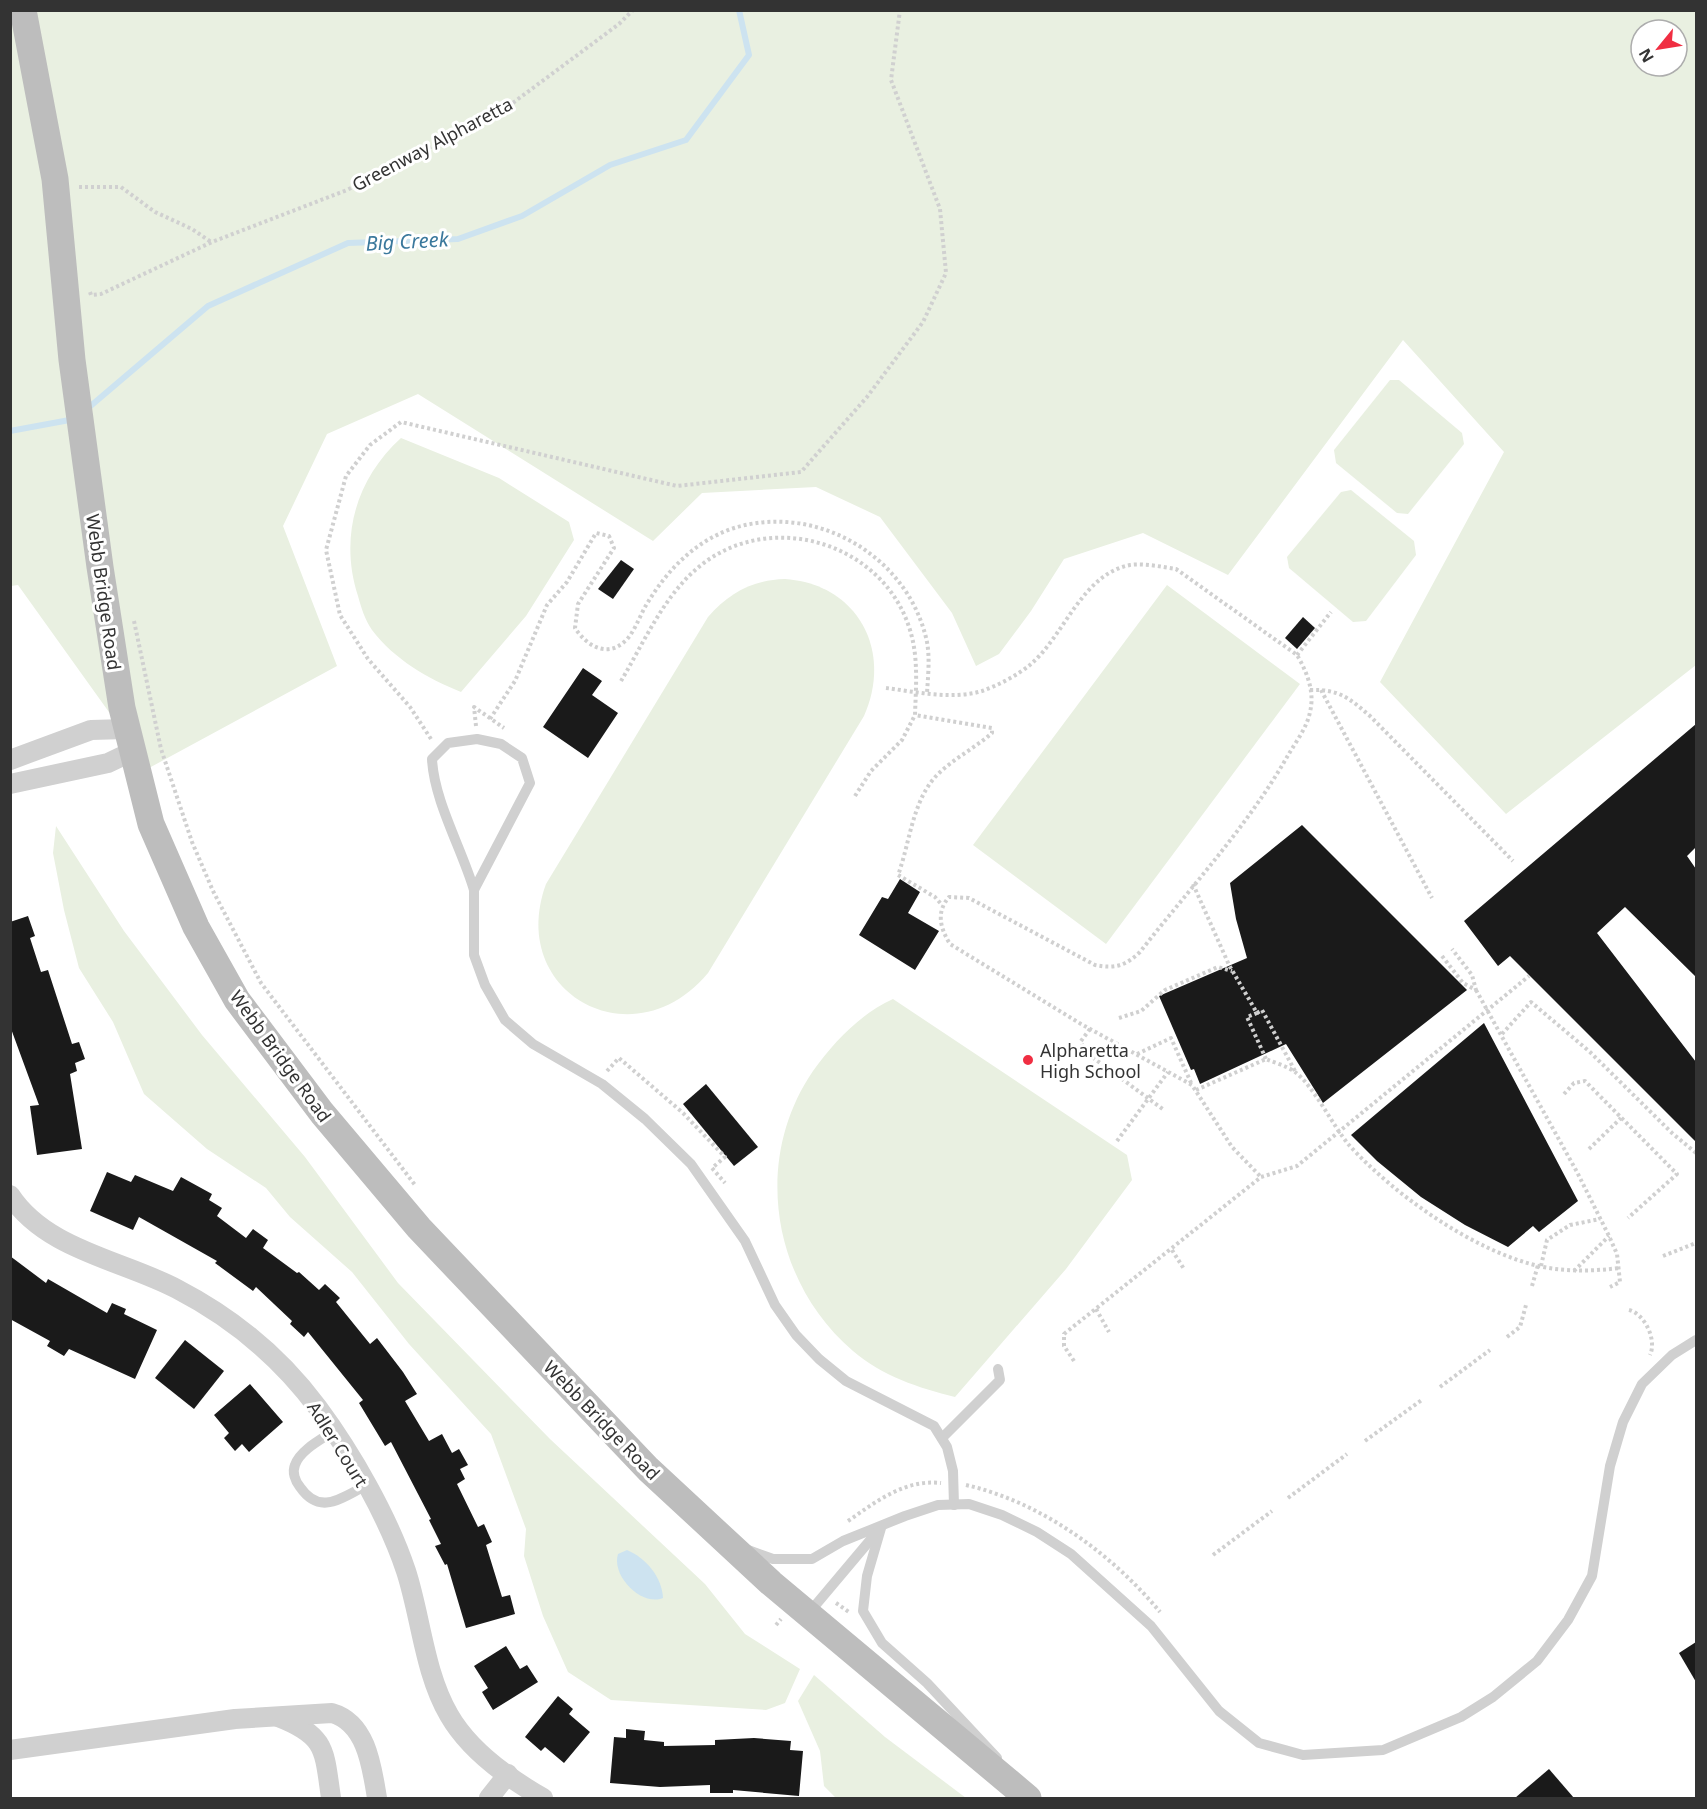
<svg xmlns="http://www.w3.org/2000/svg" width="1707" height="1809" font-family="'Noto Sans',sans-serif">
<style>
.green{fill:#e9f0e1;fill-rule:evenodd}
.water{fill:#cde3f0}
.lines{fill:none;stroke-linecap:round;stroke-linejoin:round}
.stream{stroke:#cde3f0;stroke-width:6}
.building{fill:#1a1a1a}
.path{stroke:#d0d0d0;stroke-width:4;stroke-dasharray:3 3;stroke-linecap:butt}
.lane{stroke:#d0d0d0;stroke-width:10}
.street{stroke:#d0d0d0;stroke-width:20}
.secondary{stroke:#bdbdbd;stroke-width:27}
.poi-dot{fill:#f02e42;stroke:#fff;stroke-width:2}
.labels{text-anchor:middle;dominant-baseline:central;stroke-width:6;stroke-linejoin:round;paint-order:stroke}
.street-label{font-size:18px;fill:#333;stroke:#fff}
.poi-label{font-size:18px;fill:#333;stroke:#fff;text-anchor:start}
.water-label{font-size:20px;font-style:italic;fill:#3a789c;stroke:#fff}
</style>
<rect width="100%" height="100%" fill="#fff"/>
<!-- green -->
<g class="green">
<path d="M10 11H1696V665L1506 814 1380 682 1504 452 1403 340 1228 575 1143 533 1064 559 1031 611 999 654 976 666 952 613 880 517 816 487 702 493 653 541 418 394 327 434 283 526 337 666 149 768 18 585 11 586ZM1641 30H1677V66H1641Z"/>
<path d="M1390 380H1399L1462 433 1464 444 1408 514 1397 513 1336 463 1334 450Z"/>
<path d="M401 438 499 478 569 522 574 540 526 616 461 692C427 678 395 660 372 630 365 620 361 607 358 596 339 537 356 479 401 438Z"/>
<path d="M1351 490 1414 541 1416 555 1366 621 1353 622 1289 568 1287 557 1341 492Z"/>
<path d="M785 579C858 584 893 651 864 716L708 973C633 1063 506 993 546 884L708 617C729 593 752 580 785 579Z"/>
<path d="M1167 585 1300 684 1106 944 973 845Z"/>
<path d="M56 826 124 931 202 1035 305 1157 398 1283 550 1439 705 1584 745 1634 800 1669 785 1703 766 1710 611 1700 568 1672 543 1616 524 1556 526 1529 491 1434 409 1344 352 1272 290 1217 266 1188 207 1149 144 1094 113 1022 79 968 64 910 53 853Z"/>
<path d="M893 999 1127 1155 1132 1180 1066 1269 955 1397C919 1388 882 1376 853 1351 772 1282 752 1160 813 1071 834 1042 860 1014 893 999Z"/>
<path d="M814 1675 885 1737 966 1798H836L824 1786 820 1751 798 1701Z"/>
</g>
<!-- water -->
<path class="water" d="M627 1550C646 1558 662 1577 663 1598 642 1607 611 1576 618 1554Z"/>
<g class="lines">
<!-- stream -->
<g class="stream">
<path d="M87 409 208 306 348 243 458 239 522 216 610 165 686 140 749 55 739 10"/>
<path d="M10 431 75 419"/>
</g>
</g>
<!-- building -->
<g class="building">
<path d="M621 560 634 569 613 599 598 589Z"/>
<path d="M1303 617 1315 628 1297 649 1285 638Z"/>
<path d="M583 668 602 681 592 695 618 713 588 758 543 727Z"/>
<path d="M1696 724V847L1687 856 1696 869V977L1625 907 1597 933 1696 1062V1142L1510 956 1498 966 1464 921Z"/>
<path d="M1302 825 1467 990 1323 1103 1286 1044 1200 1084 1194 1069 1191 1070 1159 996 1247 958 1236 919 1230 883Z"/>
<path d="M900 879 920 892 908 913 939 931 915 970 859 935 882 897 888 899Z"/>
<path d="M28 916 35 936 30 938 41 972 48 970 72 1044 79 1042 85 1059 75 1063 77 1071 70 1074 82 1149 37 1155 30 1106 39 1105 10 1026V922Z"/>
<path d="M1484 1023 1578 1201 1539 1232 1533 1226 1508 1247 1465 1225 1421 1197 1377 1161 1351 1135Z"/>
<path d="M706 1084 758 1147 734 1166 683 1104Z"/>
<path d="M107 1172 131 1182 135 1175 173 1191 181 1177 212 1194 209 1200 222 1208 217 1216 246 1238 253 1229 268 1240 263 1248 297 1273 299 1272 319 1290 325 1284 340 1298 336 1302 370 1344 377 1338 403 1372 417 1394 405 1401 429 1441 442 1434 452 1453 459 1449 468 1465 460 1469 465 1479 457 1484 478 1527 484 1524 492 1542 486 1545 502 1597 510 1595 515 1614 466 1628 447 1564 445 1565 435 1546 441 1544 429 1520 431 1519 391 1442 385 1446 359 1403 363 1400 308 1332 304 1337 290 1324 292 1321 256 1287 253 1291 215 1263 217 1261 139 1217 133 1230 90 1211Z"/>
<path d="M10 1256 46 1283 48 1279 107 1313 112 1303 126 1309 124 1314 157 1330 135 1379 69 1349 64 1356 47 1346 50 1341 10 1319Z"/>
<path d="M185 1340 224 1371 194 1409 155 1378Z"/>
<path d="M250 1384 283 1422 249 1452 242 1444 235 1451 224 1438 229 1433 214 1415Z"/>
<path d="M1696 1642V1682L1679 1653Z"/>
<path d="M506 1646 520 1669 527 1665 538 1682 493 1710 482 1692 488 1688 474 1666Z"/>
<path d="M558 1696 573 1709 569 1714 590 1732 564 1763 545 1747 541 1751 525 1737Z"/>
<path d="M626 1729 645 1731 644 1740 664 1742V1746L715 1745V1740L754 1738 791 1741 790 1750 803 1751 799 1796 733 1790V1793H710V1785L660 1787 610 1783 614 1737 626 1738Z"/>
<path d="M1549 1769 1574 1798H1515Z"/>
</g>
<g class="lines">
<!-- path -->
<g class="path">
<path d="M79 187H121L155 212 192 229 211 242"/>
<path d="M90 292 91 295 101 294 212 242 347 190 506 108 619 24 633 10"/>
<path d="M134 621 161 749 192 842 213 891 261 983 415 1185"/>
<path d="M1297 655 1331 612"/>
<path d="M621 681C646 639 667 588 708 560 778 512 880 545 908 624 919 654 916 684 915 715L992 728V733C975 748 953 759 937 775 912 801 910 843 898 875L935 897 942 905"/>
<path d="M886 688C917 692 952 700 982 691 999 685 1018 675 1031 664 1064 636 1082 574 1130 565 1145 563 1162 567 1176 569L1297 655C1307 672 1315 692 1310 712 1307 728 1295 743 1287 757 1247 827 1190 888 1140 952 1125 966 1115 969 1095 965L969 898 949 897C936 912 940 928 950 944L1081 1024 1192 1085 1232 1147 1261 1177"/>
<path d="M1310 690C1339 689 1349 698 1370 716L1513 861"/>
<path d="M1321 690 1432 898"/>
<path d="M490 719 515 681 547 605 567 582 596 533 609 536 614 548 578 604 575 628C586 645 606 658 624 642 633 635 639 618 645 607 665 573 692 543 731 529 815 501 909 556 927 642 930 658 928 677 927 693"/>
<path d="M476 726 474 707 504 728"/>
<path d="M431 739 410 707 368 659 340 615 326 550 346 476 370 445 401 422 677 486 801 472 867 397 923 322 946 273 940 209 891 80 900 10"/>
<path d="M855 796 871 771 902 740 915 715"/>
<path d="M1193 884 1229 965 1257 1013 1247 1017 1266 1059"/>
<path d="M1442 956 1463 983 1476 990 1472 975 1452 949"/>
<path d="M1476 990 1577 1172 1609 1236 1617 1254 1620 1282 1610 1287"/>
<path d="M1257 1013 1262 1010 1295 1071"/>
<path d="M1119 1018 1141 1011 1165 990 1218 967 1232 971"/>
<path d="M1090 1029 1081 1041 1084 1051 1164 1110"/>
<path d="M1502 1034 1531 1002 1590 1052 1672 1133 1696 1153"/>
<path d="M1137 1054 1171 1038 1192 1085"/>
<path d="M607 1071 619 1058 683 1113 725 1157 712 1168 725 1183"/>
<path d="M1196 1090 1266 1059C1275 1063 1287 1066 1295 1072 1313 1085 1333 1126 1349 1145 1394 1195 1476 1253 1543 1267 1569 1272 1594 1271 1620 1268"/>
<path d="M1564 1094 1574 1083 1585 1081 1677 1174 1628 1218"/>
<path d="M1117 1141 1168 1072"/>
<path d="M1589 1149 1621 1118"/>
<path d="M1172 1250 1184 1269"/>
<path d="M1663 1256 1696 1243"/>
<path d="M1541 1266 1547 1240 1570 1225 1600 1219"/>
<path d="M1574 1271 1609 1236"/>
<path d="M1532 1286 1538 1265"/>
<path d="M1096 1309 1109 1332"/>
<path d="M1629 1310C1645 1314 1657 1340 1650 1355"/>
<path d="M1507 1337 1520 1327 1526 1305"/>
<path d="M1074 1361 1064 1346V1334L1261 1177 1297 1166 1529 976"/>
<path d="M1440 1387 1490 1350"/>
<path d="M1365 1441 1423 1399"/>
<path d="M966 1485C1041 1502 1112 1554 1160 1612"/>
<path d="M1288 1498 1347 1454"/>
<path d="M848 1521C877 1501 905 1479 941 1483"/>
<path d="M1213 1555 1272 1511"/>
<path d="M836 1603 849 1612"/>
<path d="M776 1625 781 1619"/>
</g>
<!-- lane -->
<g class="lane">
<path d="M474 890C462 849 434 801 432 759L448 743 477 739 501 744 522 758 530 783 474 890V955L485 985 505 1020 533 1044 602 1084 645 1119 691 1164 745 1241 775 1305 796 1335 819 1359 846 1381 934 1426 947 1447 953 1471 954 1505"/>
<path d="M334 1431C322 1439 300 1450 295 1465 292 1472 295 1481 300 1487 320 1516 341 1498 365 1486"/>
<path d="M942 1438 1000 1380 998 1369"/>
<path d="M881 1528 867 1576 863 1611 882 1643 927 1683 997 1758"/>
<path d="M748 1550 773 1559H812L843 1541 905 1516 938 1505 969 1504 1002 1515 1037 1532 1071 1554 1151 1626 1219 1711 1259 1743 1303 1755 1383 1750 1461 1717 1493 1697 1537 1661 1568 1620 1592 1576 1610 1466 1623 1422 1642 1384 1672 1355 1696 1340"/>
<path d="M808 1614 877 1532"/>
</g>
<!-- street -->
<g class="street">
<path d="M10 760 91 730 126 729"/>
<path d="M10 784 108 763 131 752"/>
<path d="M10 1195C46 1250 122 1260 177 1289 233 1318 281 1358 318 1408 352 1454 388 1517 406 1571 421 1617 424 1672 449 1715 469 1750 508 1778 543 1798"/>
<path d="M278 1717C327 1736 324 1750 331 1798"/>
<path d="M10 1750 235 1719 332 1713C367 1723 372 1768 377 1798"/>
<path d="M489 1798 508 1774"/>
</g>
<!-- secondary -->
<path class="secondary" d="M23 10 55 179 72 360 100 567 122 708 151 824 196 927 237 1000 322 1113 419 1228 648 1469 771 1583 1028 1798"/>
</g>
<!-- markers -->
<circle class="poi-dot" cx="1028" cy="1060" r="6"/>
<g class="labels">
<!-- street labels -->
<g class="street-label">
<text transform="translate(432 144) rotate(-28)">Greenway Alpharetta</text>
<text transform="translate(104 592) rotate(82)">Webb Bridge Road</text>
<text transform="translate(281 1056) rotate(54)">Webb Bridge Road</text>
<text transform="translate(602 1420) rotate(46)">Webb Bridge Road</text>
<text transform="translate(338 1444) rotate(58)">Adler Court</text>
</g>
<!-- poi labels -->
<g class="poi-label">
<text x="1040" y="1050">Alpharetta<tspan x="1040" dy="21">High School</tspan></text>
</g>
<!-- water labels -->
<g class="water-label">
<text transform="translate(407 241) rotate(-3)">Big Creek</text>
</g>
</g>
<!-- border -->
<rect width="1707" height="1809" fill="none" stroke="#333333" stroke-width="24"/>
<!-- north arrow -->
<g transform="translate(1659 48) rotate(240)"><circle r="28" fill="#ffffff" stroke="#adadad" stroke-width="1.5"/>
<path d="M0-4.5L10 22L0 15L-10 22Z" fill="#f02e42"/>
<text y="-9" font-size="16" font-weight="bold" text-anchor="middle" fill="#333333">N</text>
</g>
</svg>
